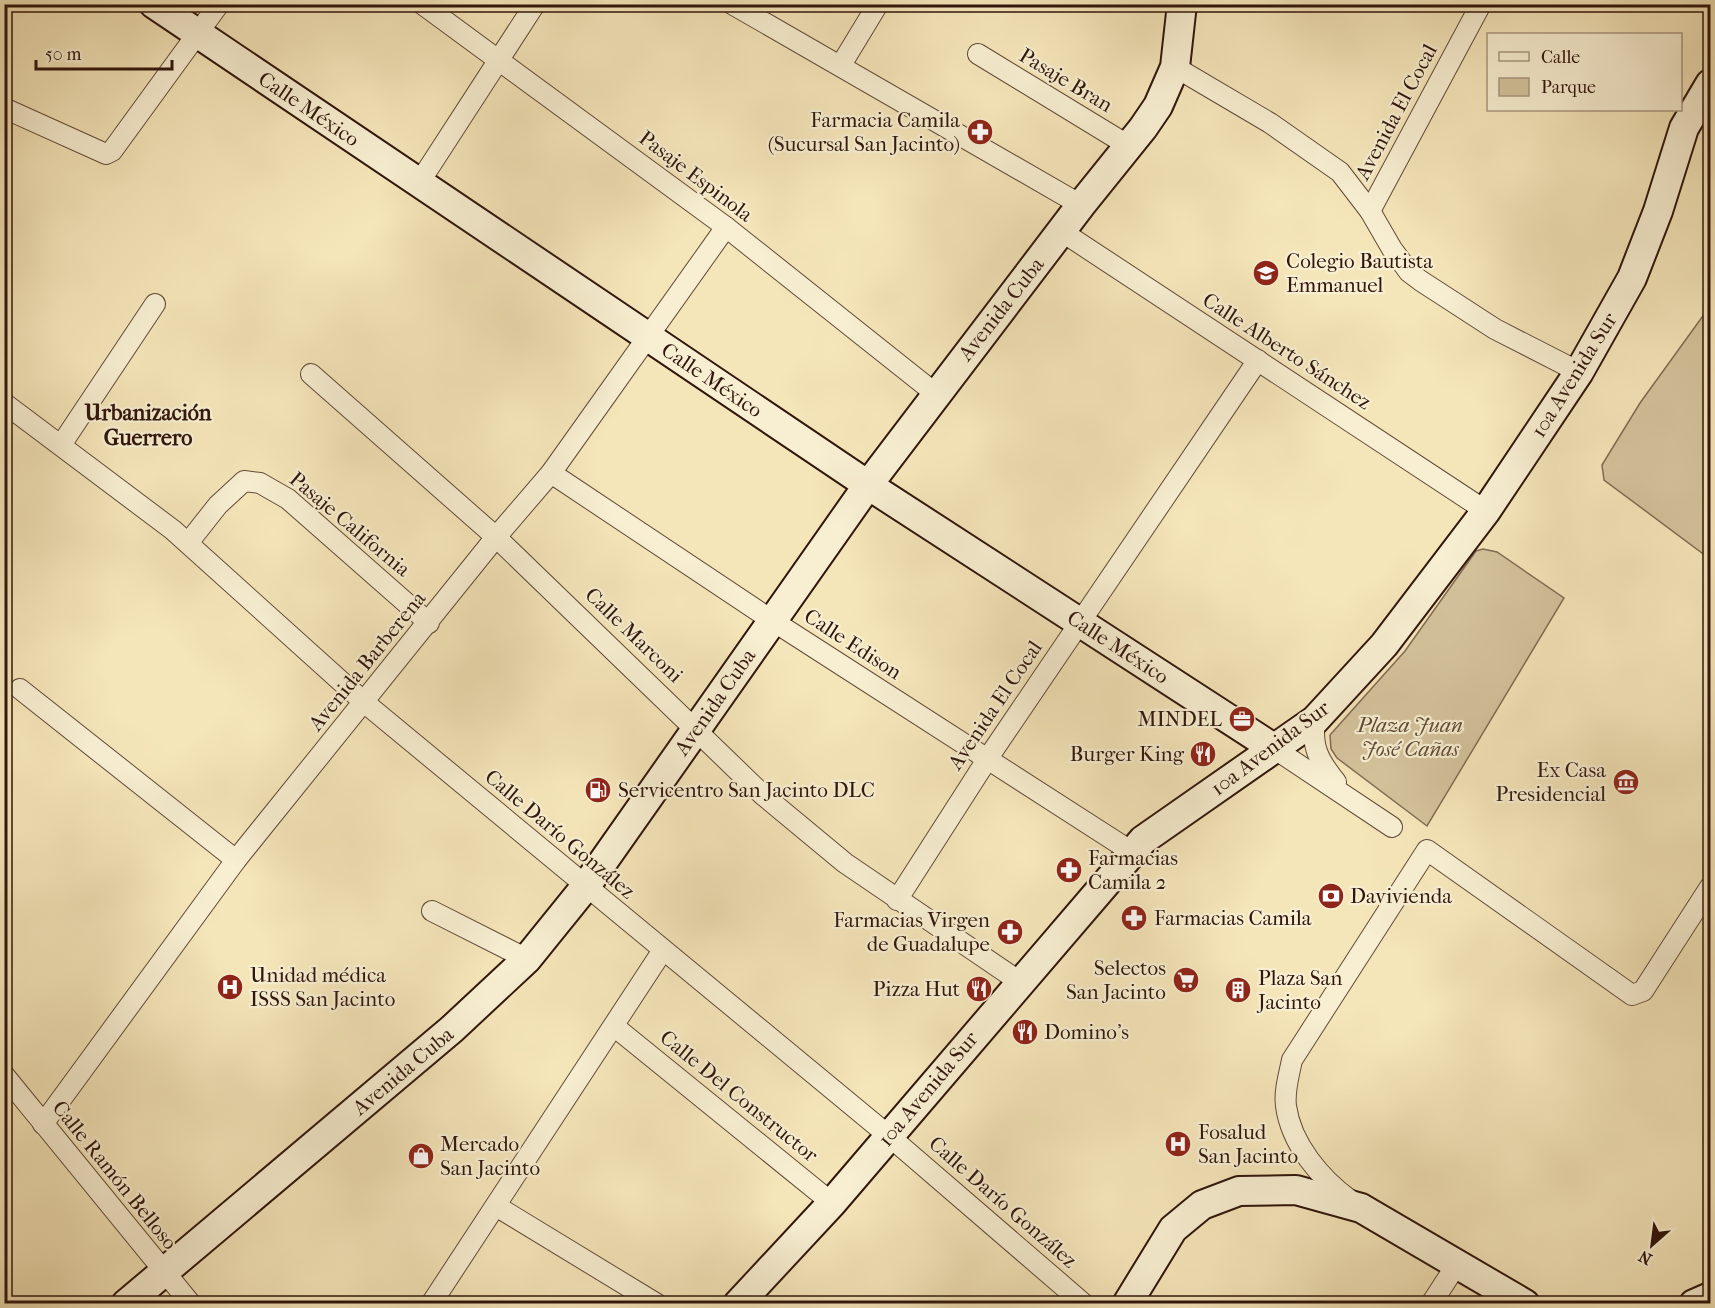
<svg xmlns="http://www.w3.org/2000/svg" width="1715" height="1308" font-family="'IM FELL French Canon',serif">
<style>
.green{fill:#d4c39c;stroke:#826c54;stroke-width:1.5}
.lines{fill:none;stroke-linecap:round;stroke-linejoin:round}
.street-casing{stroke:#614a38;stroke-width:22}
.secondary-casing{stroke:#30160c;stroke-width:32}
.street{stroke:#f8efd2;stroke-width:20}
.secondary{stroke:#f8efd2;stroke-width:28}
.labels{text-anchor:middle;dominant-baseline:central;stroke-width:4.5;stroke-linejoin:round;paint-order:stroke}
.street-label{font-size:21px;fill:#30160c;stroke:#f8efd2}
.poi-label{font-size:21px;fill:#30160c;stroke:#f8efd2;text-anchor:start}
.park-label{font-size:21px;font-style:italic;fill:#614a37;stroke:#f8efd2}
.neighbourhood-label{font-size:22px;font-weight:bold;fill:#30160c;stroke:#f8efd2}
</style>
<rect width="100%" height="100%" fill="#f5e6ba"/>
<filter id="stains"><feTurbulence type="fractalNoise" baseFrequency=".00333" numOctaves="4"/><feColorMatrix values="0 0 0 0 .2 0 0 0 0 .09 0 0 0 0 .02 0 0 0 .5 -.17"/></filter>
<radialGradient id="worn" r=".72"><stop offset=".6" stop-color="#630" stop-opacity="0"/><stop offset="1" stop-color="#630" stop-opacity=".3"/></radialGradient>
<!-- green -->
<g class="green">
<path d="M1710 309V559L1604 480 1602 465 1640 403 1705 313Z"/>
<path d="M1483 549 1497 552 1564 598 1427 826 1337 758 1331 749 1330 735 1405 651 1476 551Z"/>
</g>
<g class="lines">
<defs>
<g id="street">
<path d="M422 4 726 227 936 394"/>
<path d="M732 4 1081 205"/>
<path d="M978 54 1129 146"/>
<path d="M841 65 878 4"/>
<path d="M1175 67 1270 123 1340 172 1370 211 1392 249 1409 272 1421 281 1495 329 1579 372"/>
<path d="M4 108 106 154 112 151 219 4"/>
<path d="M419 183 535 4"/>
<path d="M1370 211 1481 4"/>
<path d="M1061 231 1486 511"/>
<path d="M311 374 496 537 763 795 845 863 1020 982"/>
<path d="M4 403 173 530 365 703 889 1136 1084 1304"/>
<path d="M61 445 155 304"/>
<path d="M551 473 773 621 1132 852"/>
<path d="M188 543 218 505 244 481 260 483 288 499 429 623"/>
<path d="M20 689 236 860"/>
<path d="M1315 720C1311 747 1319 761 1336 782"/>
<path d="M1275 749 1392 827"/>
<path d="M897 900 988 758 1258 360"/>
<path d="M432 911 527 959"/>
<path d="M615 1027 832 1203"/>
<path d="M4 1075 191 1304"/>
<path d="M43 1124 236 860 496 537 551 473 726 227"/>
<path d="M1350 1200C1321 1179 1291 1144 1286 1106 1284 1091 1289 1075 1292 1060L1427 850 1632 995 1643 991 1710 887"/>
<path d="M496 1206 657 1304"/>
<path d="M431 1304 663 950"/>
<path d="M1431 1304 1457 1264"/>
</g>
<g id="secondary">
<path d="M154 4 868 485 1275 749"/>
<path d="M126 1304 452 1029 527 959 586 886 868 485 1081 205 1143 128 1158 106 1175 67 1182 4"/>
<path d="M738 1304 832 1203 1143 840 1315 720 1384 645 1486 511 1579 372 1632 278 1658 211 1684 128 1710 84"/>
<path d="M1127 1304 1173 1229 1202 1205 1239 1191 1296 1190 1361 1208 1525 1304"/>
<path d="M1694 1304 1710 1297"/>
</g>
</defs>
<!-- street casing -->
<use href="#street" class="street-casing"/>
<!-- secondary casing -->
<use href="#secondary" class="secondary-casing"/>
<!-- street -->
<use href="#street" class="street"/>
<!-- secondary -->
<use href="#secondary" class="secondary"/>
</g>
<!-- icons -->
<defs>
<symbol id="pharmacy-disc" viewBox="-11 -11 22 22"><circle r="9.5" fill="#8f2418" stroke="#f8efd2"/><path d="M-2-6h4v4h4v4h-4v4h-4v-4h-4v-4h4Z" fill="#fff"/></symbol>
<symbol id="school-disc" viewBox="-11 -11 22 22"><circle r="9.5" fill="#8f2418" stroke="#f8efd2"/><path d="M0-5L7-2L0 1L-7-2ZM-4 1L0 2.5L4 1V4Q0 6-4 4Z" fill="#fff"/></symbol>
<symbol id="office-disc" viewBox="-11 -11 22 22"><circle r="9.5" fill="#8f2418" stroke="#f8efd2"/><path d="M-6-3h4V-5.5h4V-3h4V5H-6ZM-1-4.5V-3h2v-1.5ZM-6 0V1H6V0Z" fill="#fff"/></symbol>
<symbol id="restaurant-disc" viewBox="-11 -11 22 22"><circle r="9.5" fill="#8f2418" stroke="#f8efd2"/><path d="M-5-6h1v4h1v-4h1v4h1v-4h1v5L-1.5 .5V6h-2V.5L-5-1ZM5-6V6H3V1.5H1.5Q1.5-4 5-6Z" fill="#fff"/></symbol>
<symbol id="museum-disc" viewBox="-11 -11 22 22"><circle r="9.5" fill="#8f2418" stroke="#f8efd2"/><path d="M0-6L6-3V-2H-6V-3ZM-5-1h2V3h-2ZM-1-1h2V3h-2ZM3-1h2V3H3ZM-6 4H6V6H-6Z" fill="#fff"/></symbol>
<symbol id="fuel-disc" viewBox="-11 -11 22 22"><circle r="9.5" fill="#8f2418" stroke="#f8efd2"/><path d="M-5.5-6h7V0h2V4h1.3V-2.5L3-4.5l.8-.8L6-3V5H2.5V1h-1V6h-7ZM-4.2-4.7v3.2H.2V-4.7Z" fill="#fff"/></symbol>
<symbol id="bank-disc" viewBox="-11 -11 22 22"><circle r="9.5" fill="#8f2418" stroke="#f8efd2"/><path d="M-6-4H6V4H-6ZM0-2.3a2.3 2.3 0 1 0 0 4.6a2.3 2.3 0 1 0 0-4.6Z" fill="#fff"/></symbol>
<symbol id="supermarket-disc" viewBox="-11 -11 22 22"><circle r="9.5" fill="#8f2418" stroke="#f8efd2"/><path d="M-6-5.5h2.5l.6 2H6L4.5 2H-2.5L-4.4-4H-6ZM-1.5 3.2a1.3 1.3 0 1 0 .1 0ZM3 3.2a1.3 1.3 0 1 0 .1 0Z" fill="#fff"/></symbol>
<symbol id="hospital-disc" viewBox="-11 -11 22 22"><circle r="9.5" fill="#8f2418" stroke="#f8efd2"/><path d="M-5-5h3v3.5h4V-5h3V5h-3V1.5h-4V5h-3Z" fill="#fff"/></symbol>
<symbol id="building-disc" viewBox="-11 -11 22 22"><circle r="9.5" fill="#8f2418" stroke="#f8efd2"/><path d="M-4-6H4V6H1V3H-1V6H-4ZM-2.5-4.3h1.7v1.8h-1.7ZM.8-4.3h1.7v1.8H.8ZM-2.5-1h1.7V.8h-1.7ZM.8-1h1.7V.8H.8Z" fill="#fff"/></symbol>
<symbol id="shop-disc" viewBox="-11 -11 22 22"><circle r="9.5" fill="#8f2418" stroke="#f8efd2"/><path d="M-5-2.5h2.3a2.7 3.5 0 0 1 5.4 0H5L5.5 6h-11ZM-1.5-2.5h3a1.5 2.3 0 0 0-3 0Z" fill="#fff"/></symbol>
</defs>
<g fill-rule="evenodd">
<use href="#pharmacy-disc" x="965" y="117" width="30" height="30"/>
<use href="#school-disc" x="1251" y="258" width="30" height="30"/>
<use href="#office-disc" x="1227" y="704" width="30" height="30"/>
<use href="#restaurant-disc" x="1188" y="739" width="30" height="30"/>
<use href="#museum-disc" x="1611" y="767" width="30" height="30"/>
<use href="#fuel-disc" x="583" y="775" width="30" height="30"/>
<use href="#pharmacy-disc" x="1054" y="855" width="30" height="30"/>
<use href="#bank-disc" x="1316" y="881" width="30" height="30"/>
<use href="#pharmacy-disc" x="1119" y="903" width="30" height="30"/>
<use href="#pharmacy-disc" x="995" y="917" width="30" height="30"/>
<use href="#supermarket-disc" x="1171" y="965" width="30" height="30"/>
<use href="#hospital-disc" x="215" y="972" width="30" height="30"/>
<use href="#restaurant-disc" x="964" y="974" width="30" height="30"/>
<use href="#building-disc" x="1223" y="975" width="30" height="30"/>
<use href="#restaurant-disc" x="1010" y="1017" width="30" height="30"/>
<use href="#hospital-disc" x="1163" y="1129" width="30" height="30"/>
<use href="#shop-disc" x="406" y="1141" width="30" height="30"/>
</g>
<g class="labels">
<!-- street labels -->
<g class="street-label">
<text transform="translate(1066 80) rotate(31)">Pasaje Bran</text>
<text transform="translate(309 109) rotate(34)">Calle México</text>
<text transform="translate(1396 112) rotate(-62)">Avenida El Cocal</text>
<text transform="translate(696 176) rotate(37)">Pasaje Espinola</text>
<text transform="translate(1001 309) rotate(-52)">Avenida Cuba</text>
<text transform="translate(1287 351) rotate(33)">Calle Alberto Sánchez</text>
<text transform="translate(1574 375) rotate(-58)">10a Avenida Sur</text>
<text transform="translate(712 380) rotate(34)">Calle México</text>
<text transform="translate(350 524) rotate(40)">Pasaje California</text>
<text transform="translate(634 635) rotate(44)">Calle Marconi</text>
<text transform="translate(853 644) rotate(33)">Calle Edison</text>
<text transform="translate(1118 647) rotate(33)">Calle México</text>
<text transform="translate(367 661) rotate(-51)">Avenida Barberena</text>
<text transform="translate(715 702) rotate(-55)">Avenida Cuba</text>
<text transform="translate(995 705) rotate(-56)">Avenida El Cocal</text>
<text transform="translate(1270 748) rotate(-37)">10a Avenida Sur</text>
<text transform="translate(560 834) rotate(40)">Calle Darío González</text>
<text transform="translate(403 1071) rotate(-40)">Avenida Cuba</text>
<text transform="translate(928 1089) rotate(-50)">10a Avenida Sur</text>
<text transform="translate(739 1096) rotate(39)">Calle Del Constructor</text>
<text transform="translate(115 1175) rotate(51)">Calle Ramón Belloso</text>
<text transform="translate(1003 1202) rotate(41)">Calle Darío González</text>
</g>
<!-- poi labels -->
<g class="poi-label">
<text x="960" y="120" text-anchor="end">Farmacia Camila<tspan x="960" dy="24">(Sucursal San Jacinto)</tspan></text>
<text x="1286" y="261">Colegio Bautista<tspan x="1286" dy="24">Emmanuel</tspan></text>
<text x="1222" y="719" text-anchor="end">MINDEL</text>
<text x="1184" y="754" text-anchor="end">Burger King</text>
<text x="1606" y="770" text-anchor="end">Ex Casa<tspan x="1606" dy="24">Presidencial</tspan></text>
<text x="618" y="790">Servicentro San Jacinto DLC</text>
<text x="1088" y="858">Farmacias<tspan x="1088" dy="24">Camila 2</tspan></text>
<text x="1350" y="896">Davivienda</text>
<text x="1154" y="918">Farmacias Camila</text>
<text x="990" y="920" text-anchor="end">Farmacias Virgen<tspan x="990" dy="24">de Guadalupe</tspan></text>
<text x="1166" y="968" text-anchor="end">Selectos<tspan x="1166" dy="24">San Jacinto</tspan></text>
<text x="250" y="975">Unidad médica<tspan x="250" dy="24">ISSS San Jacinto</tspan></text>
<text x="1258" y="978">Plaza San<tspan x="1258" dy="24">Jacinto</tspan></text>
<text x="960" y="989" text-anchor="end">Pizza Hut</text>
<text x="1044" y="1032">Domino's</text>
<text x="1198" y="1132">Fosalud<tspan x="1198" dy="24">San Jacinto</tspan></text>
<text x="440" y="1144">Mercado<tspan x="440" dy="24">San Jacinto</tspan></text>
</g>
<!-- park labels -->
<g class="park-label">
<text x="1410" y="725">Plaza Juan<tspan x="1410" dy="24">José Cañas</tspan></text>
</g>
<!-- neighbourhood labels -->
<g class="neighbourhood-label">
<text x="148" y="413">Urbanización<tspan x="148" dy="25">Guerrero</tspan></text>
</g>
</g>
<!-- margin -->
<rect width="1715" height="1308" fill="none" stroke="#f5e6ba" stroke-width="24"/>
<rect x="6" y="6" width="1703" height="1296" fill="none" stroke="#30160c" stroke-width="3"/>
<rect x="12" y="12" width="1691" height="1284" fill="none" stroke="#30160c" stroke-width="1.5"/>
<!-- legend -->
<rect x="1487" y="33" width="195" height="78" fill="#f8efd2" stroke="#a89883" stroke-width="1.5"/>
<rect x="1499" y="52" width="30" height="9" fill="#f8efd2" stroke="#a89883" stroke-width="1.5"/>
<text x="1541" y="63" font-size="18" fill="#30160c">Calle</text>
<rect x="1499" y="78" width="30" height="18" fill="#d4c39c" stroke="#a89883" stroke-width="1.5"/>
<text x="1541" y="93" font-size="18" fill="#30160c">Parque</text>
<!-- north arrow -->
<g transform="translate(1652 1245) rotate(208)" stroke="#f8efd2" stroke-width="4.5" paint-order="stroke">
<path d="M0-4.5L10 22L0 15L-10 22Z" fill="#30160c"/>
<text y="-9" font-size="16" font-weight="bold" text-anchor="middle" fill="#30160c">N</text>
</g>
<!-- scale -->
<path d="M36 60v9h136v-9" fill="none" stroke="#30160c" stroke-width="3"/>
<text x="45" y="60" font-size="18" fill="#30160c" stroke="#f8efd2" stroke-width="4.5" paint-order="stroke">50 m</text>
<rect width="100%" height="100%" filter="url(#stains)"/>
<rect width="100%" height="100%" fill="url(#worn)"/>
</svg>
